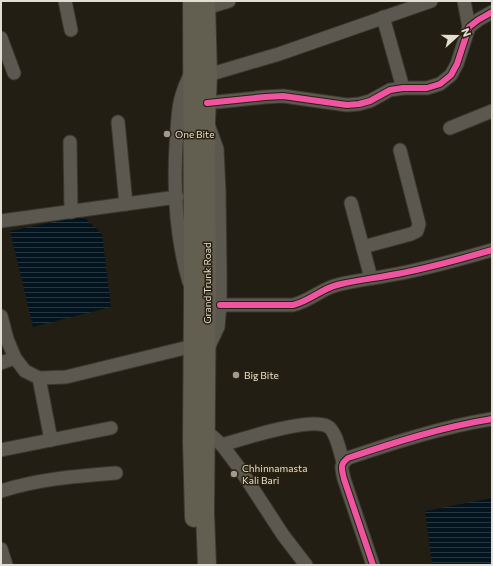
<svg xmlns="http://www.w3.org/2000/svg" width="493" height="566" font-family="Commissioner,sans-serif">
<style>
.water{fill:url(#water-rules)}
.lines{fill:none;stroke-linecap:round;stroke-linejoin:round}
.minor-casing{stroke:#3b3730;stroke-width:15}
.highway-casing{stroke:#3b3730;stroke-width:20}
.minor{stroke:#5b5850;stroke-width:13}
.highway{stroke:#625e50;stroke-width:18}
.cycleway-casing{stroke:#29200e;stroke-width:8}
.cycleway{stroke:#f153a3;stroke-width:6}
.poi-dot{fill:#a09b90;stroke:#29200e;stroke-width:1.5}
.labels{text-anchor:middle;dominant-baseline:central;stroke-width:3;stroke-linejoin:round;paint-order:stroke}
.poi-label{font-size:10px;fill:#e3ded2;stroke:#29200e;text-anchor:start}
.street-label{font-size:10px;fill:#e3ded2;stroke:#29200e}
</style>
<defs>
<pattern id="water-rules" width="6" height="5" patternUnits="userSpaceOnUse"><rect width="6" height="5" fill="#03141f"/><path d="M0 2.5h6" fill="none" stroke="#28363f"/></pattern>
</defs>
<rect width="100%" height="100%" fill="#231e14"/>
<!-- water -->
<g class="water">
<path d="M83 216 102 234 111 307 33 327 10 231Z"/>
<path d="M492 498V563L483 565H432L425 511Z"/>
</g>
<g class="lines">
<defs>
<g id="minor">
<path d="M65 1 71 30"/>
<path d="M464 1 469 27"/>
<path d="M206 8 229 1"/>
<path d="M383 17 403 88"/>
<path d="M1 38 14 73"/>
<path d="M208 75 279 54 431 1"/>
<path d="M207 103 265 97 283 96 347 105 359 104 370 101 390 90 403 88H427L440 84 451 75 457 64 469 27 478 20 492 12"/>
<path d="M118 122 126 204"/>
<path d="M450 128 492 111"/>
<path d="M70 142 71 212"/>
<path d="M351 203 371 278"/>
<path d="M1 221 177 197"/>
<path d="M363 247 411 234 417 231 419 224 400 150"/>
<path d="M189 282C175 234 173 180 177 131 178 119 178 106 182 95 184 88 187 81 190 75"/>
<path d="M220 305H293C310 301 321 289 337 285 357 280 377 278 397 274 429 268 461 259 492 250"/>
<path d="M1 316 7 339 15 358 25 371 39 378 66 377 193 346"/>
<path d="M208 348 218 327 220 305V269L219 191 217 149 209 127"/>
<path d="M1 363 15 358"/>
<path d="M39 378 51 440"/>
<path d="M206 431 222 445 240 469 283 535 306 565"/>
<path d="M222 445C242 439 309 417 327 426 336 430 340 452 343 462"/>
<path d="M1 450 111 428"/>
<path d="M1 491C38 479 77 476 116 473"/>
<path d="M1 549 6 565"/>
<path d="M373 565 344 479C342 469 339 465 348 458 396 442 442 427 492 419"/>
</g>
<g id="highway">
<path d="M192 1 193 295 192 441 194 518"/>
<path d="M206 1 208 75 206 122 207 288 205 513 207 565"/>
</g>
</defs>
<!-- minor casing -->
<use href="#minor" class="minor-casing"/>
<!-- highway casing -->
<use href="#highway" class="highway-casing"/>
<!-- minor -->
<use href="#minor" class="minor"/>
<!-- highway -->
<use href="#highway" class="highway"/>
<defs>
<g id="cycleway">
<path d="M207 103 265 97 283 96 347 105 359 104 370 101 390 90 403 88H427L440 84 451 75 457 64 469 27 478 20 492 12"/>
<path d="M220 305H293C310 301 321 289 337 285 357 280 377 278 397 274 429 268 461 259 492 250"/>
<path d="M373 565 344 479C342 469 339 465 348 458 396 442 442 427 492 419"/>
</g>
</defs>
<!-- cycleway casing -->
<use href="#cycleway" class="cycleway-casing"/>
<!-- cycleway -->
<use href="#cycleway" class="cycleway"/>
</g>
<!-- markers -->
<g class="poi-dot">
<circle cx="167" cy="134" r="4"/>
<circle cx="236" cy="375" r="4"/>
<circle cx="234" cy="474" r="4"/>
</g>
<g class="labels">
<!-- poi labels -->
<g class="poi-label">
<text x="175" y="134">One Bite</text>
<text x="244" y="375">Big Bite</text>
<text x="242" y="468">Chhinnamasta<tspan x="242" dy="12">Kali Bari</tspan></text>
</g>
<!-- street labels -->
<g class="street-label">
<text transform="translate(207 283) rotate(-90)">Grand Trunk Road</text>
</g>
</g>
<!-- border -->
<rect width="493" height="566" fill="none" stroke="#e3ded2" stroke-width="4"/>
<!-- north arrow -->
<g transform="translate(457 36) rotate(69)" stroke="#29200e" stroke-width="3" paint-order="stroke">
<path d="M0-3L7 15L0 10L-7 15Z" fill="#e3ded2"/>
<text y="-6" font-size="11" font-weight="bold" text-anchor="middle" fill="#e3ded2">N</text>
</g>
</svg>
